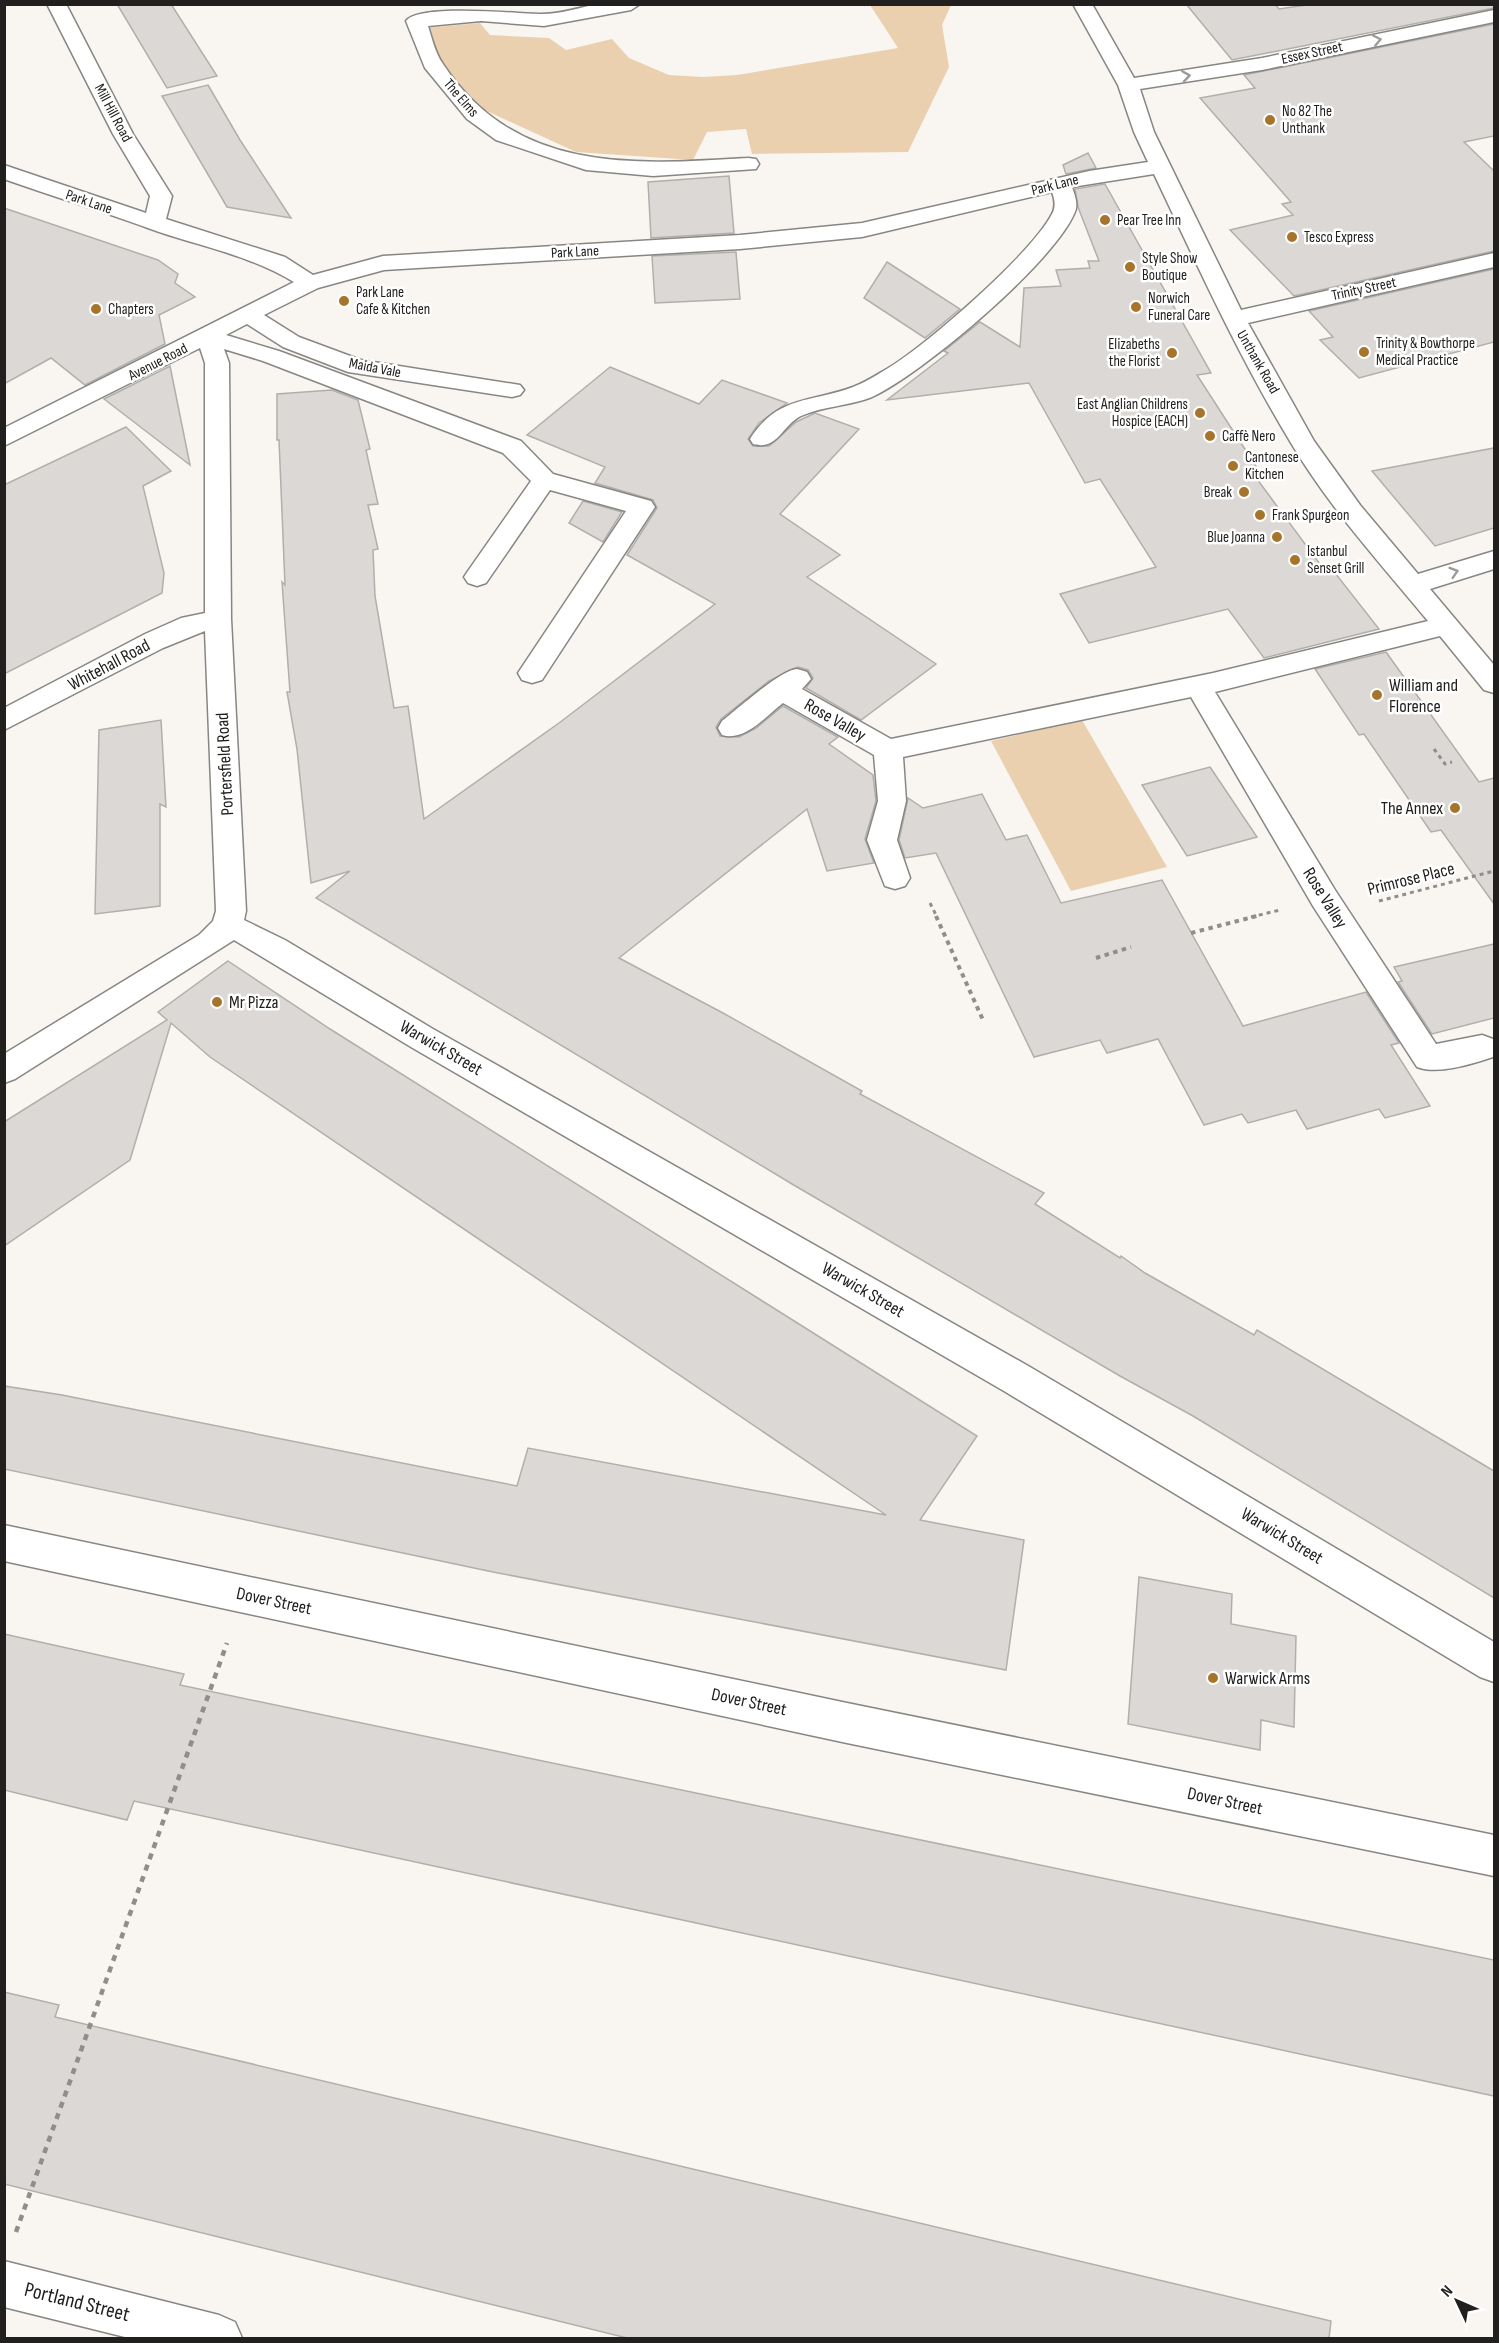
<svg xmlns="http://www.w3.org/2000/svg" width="1499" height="2343" font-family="'Sofia Sans Condensed',sans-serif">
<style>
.green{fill:#ebd0b0}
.building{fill:#dbd8d5;stroke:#b1afab;stroke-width:1.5}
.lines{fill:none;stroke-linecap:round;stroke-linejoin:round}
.minor-casing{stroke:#888683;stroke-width:3}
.path-far2{stroke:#908e8b;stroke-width:3;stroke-dasharray:4 4;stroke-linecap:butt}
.path-far1{stroke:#908e8b;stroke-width:4;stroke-dasharray:4.5 4.5;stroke-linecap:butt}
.path{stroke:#908e8b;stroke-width:4.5;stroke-dasharray:6 6;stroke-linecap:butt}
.minor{fill:#fff;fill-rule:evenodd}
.oneway{stroke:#9b9b9a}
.poi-dot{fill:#a6742b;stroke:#fff;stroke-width:2}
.labels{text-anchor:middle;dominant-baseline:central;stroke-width:5;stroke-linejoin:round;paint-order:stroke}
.far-street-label{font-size:15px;fill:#21201e;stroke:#fff}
.far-poi-label{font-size:15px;fill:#21201e;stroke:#fff;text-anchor:start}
.street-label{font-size:18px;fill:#21201e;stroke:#fff}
.poi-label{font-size:18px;fill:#21201e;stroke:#fff;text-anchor:start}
.near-street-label{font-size:21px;fill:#21201e;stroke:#fff}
</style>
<rect width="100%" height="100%" fill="#f9f6f2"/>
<!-- green -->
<g class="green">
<path d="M870 5H951L942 25 949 67 908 152 752 154 746 129 707 132 693 160 576 152 478 107 444 69 425 28 480 23 490 35 549 38 566 50 612 39 629 58 669 75 703 77 737 75 898 48Z"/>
<path d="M1082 720 1167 867 1071 891 991 741Z"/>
</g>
<!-- building -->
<g class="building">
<path d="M117 4H171L217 76 167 88Z"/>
<path d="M1186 4H1275L1279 9 1313 4H1494V8L1232 60Z"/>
<path d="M1494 24V136L1464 142 1494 171V251L1294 296 1230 230 1293 215 1282 204 1291 202 1200 98 1255 88 1244 75Z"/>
<path d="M208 85 240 140 291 218 227 207 162 96Z"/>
<path d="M1088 153 1096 168 1066 174 1063 165Z"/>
<path d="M729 176 734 233 651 238 648 182Z"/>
<path d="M1105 184 1211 373 1197 375 1261 474 1254 475 1325 571 1332 569 1379 629 1264 658 1228 609 1089 643 1060 594 1156 567 1100 479 1085 483 1029 383 887 400 948 353 944 351 980 322 1020 347 1024 288 1061 286 1056 270 1090 268 1088 261H1099L1078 207 1075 189Z"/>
<path d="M4 208 158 260 178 274 175 283 195 297 159 315 165 344 85 385 51 358 4 384Z"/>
<path d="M736 252 740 299 655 303 652 256Z"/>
<path d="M887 262 960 309 925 338 864 298Z"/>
<path d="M1494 269V342L1359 378 1320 340 1333 337 1309 311Z"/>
<path d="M170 366 190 465 104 399Z"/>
<path d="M610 367 699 404 722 380 787 403 759 423 748 439 753 446H769L796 422 815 413 859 429 780 514 840 555 807 577 936 664 861 720 806 688 813 678 808 670 798 667 769 681 721 719 716 727 720 736 739 737 756 728 783 706 838 737 829 744 873 775 876 801 865 839 874 863 827 871 807 809 619 958 723 1013 862 1091 860 1094 1044 1193 1035 1204 1120 1258 1121 1256 1145 1273 1254 1335 1257 1330 1494 1471V1598L1193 1416 1120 1376 792 1184 316 898 350 871 311 883 297 749 287 692H290L282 582 285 585 279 440H277V394L332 390 358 400 370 449 366 450 378 504 368 505 378 549 373 550 375 596 394 708 408 706 424 819 559 723 715 604 627 555 657 508 653 500 595 483 605 467 527 435Z"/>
<path d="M126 427 171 471 143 486 164 573 162 593 4 674V485Z"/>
<path d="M1494 448V528L1435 546 1372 471Z"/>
<path d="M583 501 622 512 603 542 569 523Z"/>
<path d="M1386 652 1479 782 1494 778V904L1441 830 1431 832 1364 734 1359 735 1315 669Z"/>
<path d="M161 720 166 807 160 804V906L95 914 99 730Z"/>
<path d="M1210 767 1257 837 1187 856 1142 785Z"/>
<path d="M982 794 1006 840 1027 835 1061 903 1162 880 1243 1026 1366 992 1399 1043 1391 1045 1430 1106 1385 1118 1379 1109 1307 1129 1296 1110 1248 1123 1242 1114 1204 1125 1158 1039 1107 1053 1100 1040 1034 1057 936 853 905 858 899 840 908 798 923 808Z"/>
<path d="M1494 944V1018L1432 1034 1398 982 1402 981 1394 967Z"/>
<path d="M228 961 330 1029 977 1436 920 1520 1024 1540 1006 1670 493 1572 4 1469V1386L62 1395 517 1486 528 1448 886 1515 210 1057 171 1023 130 1160 4 1246V1122L167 1020 158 1012Z"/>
<path d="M1139 1577 1232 1594 1231 1624 1296 1636 1294 1727 1261 1720 1260 1750 1128 1724Z"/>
<path d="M4 1634 184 1674 180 1685 1494 1960V2096L134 1801 127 1820 4 1790Z"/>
<path d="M4 1992 59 2005 55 2017 1331 2321 1329 2338H627L4 2184Z"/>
</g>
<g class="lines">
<defs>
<g id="minor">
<path d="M47 4H66L133 134 172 196 166 219 285 257 313 275 383 256 740 235 862 223 1089 171 1148 162 1134 132 1118 85 1073 4H1092L1134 78 1262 58 1494 10V22L1262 70 1140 89 1154 132 1241 310 1494 253V267L1248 323 1314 441 1360 505 1418 574 1494 551V569L1430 589 1494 665V693L1484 690 1440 636 1215 692 1335 890 1436 1044 1482 1035 1493 1039V1057C1472 1064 1438 1075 1417 1067L1313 906 1191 697 903 757 906 801 897 840 910 878 905 886 895 889 885 886 867 840 878 801 874 755 783 703C766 716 745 742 722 735L718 728 722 721C736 710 782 669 797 669 801 670 804 671 807 672L811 679 802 689 891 739 1213 673 1428 621C1380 563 1329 507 1291 443 1239 357 1197 265 1154 174L1072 187C1075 196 1079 205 1074 214 1052 264 922 374 872 397 850 406 823 406 801 416 782 425 778 451 753 444L750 439C778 395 810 403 853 387 864 383 875 376 885 370 924 348 1032 253 1052 214 1056 207 1055 200 1052 192L862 237 740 249 384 270 318 288 264 315 299 337 361 360 520 385 524 390 520 395 512 397 348 372 283 347 247 324 226 335 279 351 521 441 553 474 651 501 655 507 542 680 532 683 522 680 518 673 626 511 550 490 486 583 477 586 468 583 464 577 468 571 531 481 503 453 263 361 224 349 229 363 231 619 246 911 244 920 285 940 433 1029 1030 1367 1494 1642V1682L1480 1677 1004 1391 411 1047 234 940 15 1079 4 1083V1054L199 935 213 921 216 911 205 631 163 648 4 730V708L145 634 181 618 205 613V363L200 348 4 446V428L294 282C248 254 197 246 148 228 101 211 52 196 4 179V165L146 213 150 196 113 134Z"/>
<path d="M597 4H640L631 10 544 26 481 21 428 26C432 38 435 53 443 64 516 174 632 165 748 158L756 159 759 164 756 169 653 176 586 170 496 140 467 119 425 68 406 21C419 3 519 14 542 14 560 14 579 8 597 4Z"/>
<path d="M4 1525 847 1703 1494 1835V1876L847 1743 4 1561Z"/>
<path d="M4 2261 219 2315 235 2322 242 2338H129L4 2307Z"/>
</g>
</defs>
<!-- minor casing -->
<use href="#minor" class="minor-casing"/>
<!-- path-far2 -->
<g class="path-far2">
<path d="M1434 749 1445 764 1452 762"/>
<path d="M1379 901 1494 871"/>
<path d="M930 903 937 917"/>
<path d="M1251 917 1280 910"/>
</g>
<!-- path-far1 -->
<g class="path-far1">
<path d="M936 916 983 1020"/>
<path d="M1191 933 1257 916"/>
<path d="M1096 958 1131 947"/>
</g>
<!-- path -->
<path class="path" d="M16 2232 227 1643"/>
<!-- minor -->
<use href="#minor" class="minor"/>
</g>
<!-- one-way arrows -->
<defs><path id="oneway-chevron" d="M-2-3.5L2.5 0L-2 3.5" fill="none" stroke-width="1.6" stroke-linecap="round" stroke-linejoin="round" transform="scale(1.5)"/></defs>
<g class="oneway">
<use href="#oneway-chevron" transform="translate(1377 40) rotate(-12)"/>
<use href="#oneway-chevron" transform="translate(1186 76) rotate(-9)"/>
<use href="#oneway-chevron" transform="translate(1454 572) rotate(-17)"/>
</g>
<!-- markers -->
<g class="poi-dot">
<circle cx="1270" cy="120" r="6"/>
<circle cx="1105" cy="220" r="6"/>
<circle cx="1292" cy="237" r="6"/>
<circle cx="1130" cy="267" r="6"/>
<circle cx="344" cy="301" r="6"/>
<circle cx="1136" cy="307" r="6"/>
<circle cx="96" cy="309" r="6"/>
<circle cx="1364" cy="352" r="6"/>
<circle cx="1172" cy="353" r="6"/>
<circle cx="1200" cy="413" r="6"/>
<circle cx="1210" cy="436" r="6"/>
<circle cx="1233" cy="466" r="6"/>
<circle cx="1244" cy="492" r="6"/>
<circle cx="1260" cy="515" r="6"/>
<circle cx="1277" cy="537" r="6"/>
<circle cx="1295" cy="560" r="6"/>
<circle cx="1377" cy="695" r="6"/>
<circle cx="1455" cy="808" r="6"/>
<circle cx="217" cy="1002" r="6"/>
<circle cx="1213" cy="1678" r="6"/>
</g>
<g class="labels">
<!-- far-street labels -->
<g class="far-street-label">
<text transform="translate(1312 53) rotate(-12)">Essex Street</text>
<text transform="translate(461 98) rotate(49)">The Elms</text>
<text transform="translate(113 113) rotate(62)">Mill Hill Road</text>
<text transform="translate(1055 185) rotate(-14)">Park Lane</text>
<text transform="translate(89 202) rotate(19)">Park Lane</text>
<text transform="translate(575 252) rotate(-3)">Park Lane</text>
<text transform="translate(1364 289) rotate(-12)">Trinity Street</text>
<text transform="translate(158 362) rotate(-27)">Avenue Road</text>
<text transform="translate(1258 362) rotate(60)">Unthank Road</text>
<text transform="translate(375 368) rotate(11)">Maida Vale</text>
</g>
<!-- far-poi labels -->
<g class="far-poi-label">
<text x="1282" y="111">No 82 The<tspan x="1282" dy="17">Unthank</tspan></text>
<text x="1117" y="220">Pear Tree Inn</text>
<text x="1304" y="237">Tesco Express</text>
<text x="1142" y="258">Style Show<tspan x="1142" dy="17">Boutique</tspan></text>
<text x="356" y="292">Park Lane<tspan x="356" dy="17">Cafe &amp; Kitchen</tspan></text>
<text x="1148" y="298">Norwich<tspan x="1148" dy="17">Funeral Care</tspan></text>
<text x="108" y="309">Chapters</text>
<text x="1376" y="343">Trinity &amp; Bowthorpe<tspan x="1376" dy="17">Medical Practice</tspan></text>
<text x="1160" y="344" text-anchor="end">Elizabeths<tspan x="1160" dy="17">the Florist</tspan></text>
<text x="1188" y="404" text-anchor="end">East Anglian Childrens<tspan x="1188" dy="17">Hospice (EACH)</tspan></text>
<text x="1222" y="436">Caffè Nero</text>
<text x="1245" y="457">Cantonese<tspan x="1245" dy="17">Kitchen</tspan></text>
<text x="1232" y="492" text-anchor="end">Break</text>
<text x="1272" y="515">Frank Spurgeon</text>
<text x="1265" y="537" text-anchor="end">Blue Joanna</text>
<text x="1307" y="551">Istanbul<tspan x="1307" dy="17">Senset Grill</tspan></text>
</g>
<!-- street labels -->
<g class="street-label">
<text transform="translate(109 665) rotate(-28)">Whitehall Road</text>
<text transform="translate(835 720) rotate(30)">Rose Valley</text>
<text transform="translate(225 764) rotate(-93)">Portersfield Road</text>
<text transform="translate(1411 879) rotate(-14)">Primrose Place</text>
<text transform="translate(1325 898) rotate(58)">Rose Valley</text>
<text transform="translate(441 1048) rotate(30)">Warwick Street</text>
<text transform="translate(863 1290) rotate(30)">Warwick Street</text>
<text transform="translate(1282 1536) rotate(31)">Warwick Street</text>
<text transform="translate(274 1601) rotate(12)">Dover Street</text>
<text transform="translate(749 1702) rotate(12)">Dover Street</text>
<text transform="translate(1225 1801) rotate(12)">Dover Street</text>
</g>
<!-- poi labels -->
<g class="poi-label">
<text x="1389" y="685">William and<tspan x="1389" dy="21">Florence</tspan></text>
<text x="1443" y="808" text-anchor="end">The Annex</text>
<text x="229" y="1002">Mr Pizza</text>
<text x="1225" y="1678">Warwick Arms</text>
</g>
<!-- near-street labels -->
<g class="near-street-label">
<text transform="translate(77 2302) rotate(14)">Portland Street</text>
</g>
</g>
<!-- border -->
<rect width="1499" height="2343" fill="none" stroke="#21201e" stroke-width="12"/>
<!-- north arrow -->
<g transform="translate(1457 2301) rotate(314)" stroke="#ffffff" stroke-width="4.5" paint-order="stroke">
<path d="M0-4.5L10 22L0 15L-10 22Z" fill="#21201e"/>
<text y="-9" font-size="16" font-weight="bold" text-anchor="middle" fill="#21201e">N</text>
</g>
</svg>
